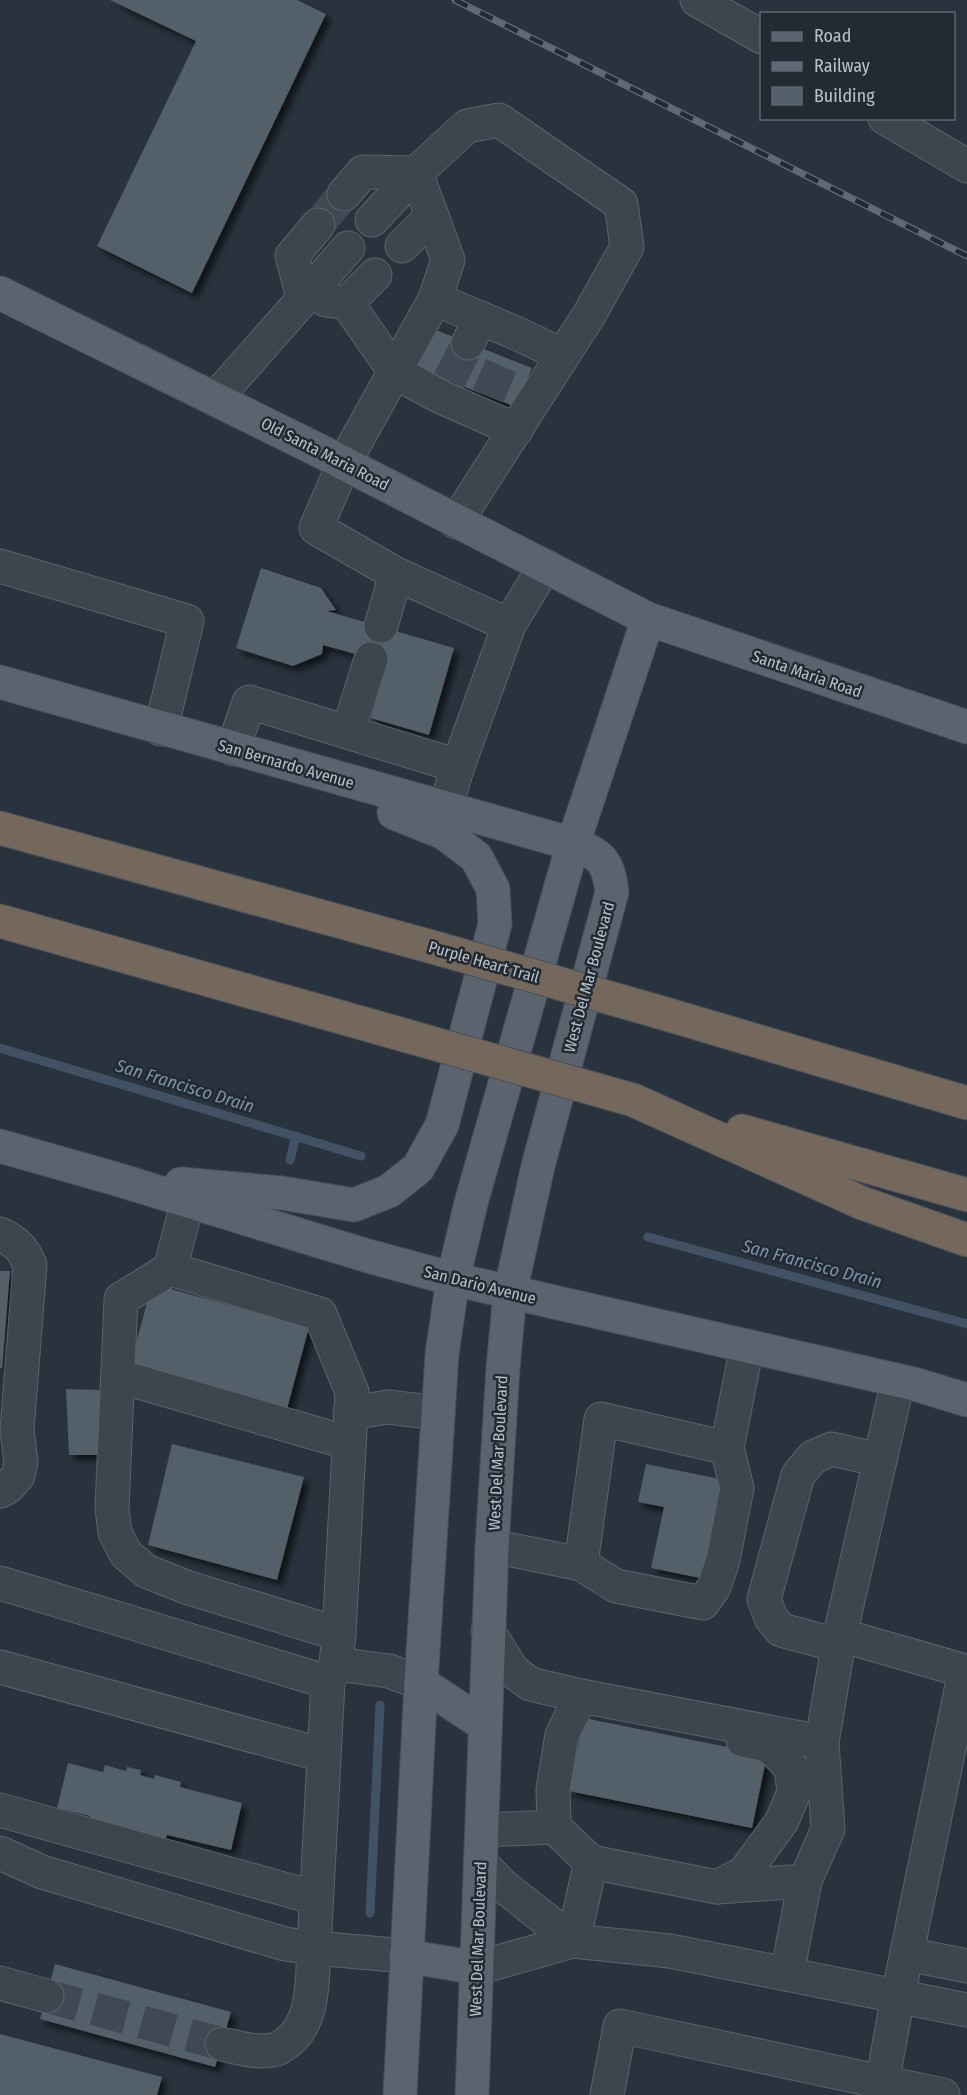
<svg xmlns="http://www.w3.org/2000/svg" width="967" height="2095" font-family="'Fira Sans Condensed',sans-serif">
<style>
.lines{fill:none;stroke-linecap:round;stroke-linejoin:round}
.stream{stroke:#415265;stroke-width:9}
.building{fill:#525e69;filter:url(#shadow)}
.minor-tunnel{stroke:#3f4853;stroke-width:33;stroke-dasharray:33 16;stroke-linecap:butt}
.minor-casing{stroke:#5b636c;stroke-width:35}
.major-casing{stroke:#464e58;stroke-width:35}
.highway-casing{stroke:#485059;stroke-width:35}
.minor{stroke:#3d454e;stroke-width:33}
.major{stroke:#5b646e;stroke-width:33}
.highway{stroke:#73685b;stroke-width:33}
.rail-casing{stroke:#606975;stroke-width:7}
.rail{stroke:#222a34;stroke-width:4.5;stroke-dasharray:14;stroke-linecap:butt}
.highway-bridge-casing{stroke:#485059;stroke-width:35;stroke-linecap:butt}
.highway-bridge{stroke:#73685b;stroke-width:33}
.labels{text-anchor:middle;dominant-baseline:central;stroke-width:5;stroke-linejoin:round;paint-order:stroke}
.street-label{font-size:16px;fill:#b9c0c9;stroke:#222a34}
.water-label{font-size:18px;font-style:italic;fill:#7e92a8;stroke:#222a34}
</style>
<defs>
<filter id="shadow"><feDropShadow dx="5.5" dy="5.5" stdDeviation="3" flood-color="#0009"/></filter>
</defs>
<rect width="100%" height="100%" fill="#29333e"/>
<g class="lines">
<!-- stream -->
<g class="stream">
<path d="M0 1048 361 1156"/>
<path d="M290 1160 296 1136"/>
<path d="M648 1237 967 1324"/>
<path d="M370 1913 380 1705"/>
</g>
</g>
<!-- building -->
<g class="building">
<path d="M110 0H297L326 14 192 293 97 246 196 41Z"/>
<path d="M431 328 532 368 516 407 415 368Z"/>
<path d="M261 568 321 588 336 610 327 611 454 648 429 735 371 718 387 663 323 645 322 654 293 666 236 648Z"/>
<path d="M0 1271H10L2 1368H0Z"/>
<path d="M152 1284 309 1327 287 1409 130 1366Z"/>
<path d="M66 1389 101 1390 102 1455H69Z"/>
<path d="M172 1444 304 1477 277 1580 148 1545Z"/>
<path d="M646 1464 730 1481 710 1580 651 1568 664 1507 638 1502Z"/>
<path d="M584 1718 767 1755 752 1828 569 1791Z"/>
<path d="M68 1763 103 1772 105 1765 126 1771 127 1767 141 1770 140 1775 154 1779 155 1775 181 1782 180 1787 242 1803 231 1850 167 1835 165 1842 89 1823 90 1816 57 1808Z"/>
<path d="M55 1964 231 2012 215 2067 40 2019Z"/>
<path d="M0 2034 162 2077 157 2095H0Z"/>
</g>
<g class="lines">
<!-- minor-tunnel -->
<g class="minor-tunnel">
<path d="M318 225 344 194"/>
<path d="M449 381 468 343"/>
<path d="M488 396 505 357"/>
<path d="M47 1996 222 2044"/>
</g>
<defs>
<g id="minor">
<path d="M697 0 762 37"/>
<path d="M885 118 967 166"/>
<path d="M344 194 363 172 416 173"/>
<path d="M432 216 448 260 435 299"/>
<path d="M372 220 416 173 467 126 499 120 621 204 627 247 589 315 456 522"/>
<path d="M402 246 432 216 416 173"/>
<path d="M303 297 292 256 318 225"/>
<path d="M326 300 347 303 375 275"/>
<path d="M347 303 395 372 441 397 516 430"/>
<path d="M468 343 481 318"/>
<path d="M215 399 348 248"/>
<path d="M0 566 187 621 161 729"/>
<path d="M509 625 396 574 316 528 344 463 435 299 518 334 562 355"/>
<path d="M381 626 396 574"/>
<path d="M348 732 371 659"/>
<path d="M233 749 249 702 458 766"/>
<path d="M445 809 458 766 509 625 545 566"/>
<path d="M188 1201 170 1269 320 1314 352 1392 339 1634 336 1664 328 1682"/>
<path d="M0 1234C16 1242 23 1248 30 1265L17 1430 21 1462 18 1476 8 1487 0 1491"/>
<path d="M170 1269 121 1299 112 1508 115 1533 126 1554 146 1571 186 1587 339 1634"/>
<path d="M118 1376 349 1443"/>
<path d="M350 1413 388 1407 438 1413"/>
<path d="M492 1546 581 1564 601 1419 727 1448 747 1346"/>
<path d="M581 1564 616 1586 703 1603 714 1587 723 1560 737 1488 727 1448"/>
<path d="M0 1583 328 1682 314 1948 406 1956"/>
<path d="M488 1631 513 1671 530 1684 581 1696 822 1742"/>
<path d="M837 1645 781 1630 771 1618 764 1599 798 1475 813 1457 832 1449 880 1460"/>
<path d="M336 1664 389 1671 421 1683"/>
<path d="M0 1667 323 1755"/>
<path d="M581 1696 562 1735 553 1789 554 1827 591 1862 717 1887 805 1881"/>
<path d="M0 1810 316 1898"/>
<path d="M482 1830 554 1827"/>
<path d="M0 1853 42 1872 285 1944 314 1948C312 1980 315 2024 285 2044 281 2047 278 2050 273 2050 255 2053 239 2048 222 2044"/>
<path d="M481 1863 502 1885 573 1941"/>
<path d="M717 1887 744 1873 782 1821 794 1792 791 1767 768 1745 743 1740"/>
<path d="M573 1941 591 1862"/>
<path d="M907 1954 967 1966"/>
<path d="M477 1968 573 1941 670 1951 967 2010"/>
<path d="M787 1974 805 1881 828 1829 822 1742 840 1635"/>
<path d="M0 1983 47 1996"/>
<path d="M607 2095 620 2026 943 2095"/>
<path d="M880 2095 898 1996 965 1671 840 1635 898 1381"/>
</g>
<g id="major">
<path d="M0 293 318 450 648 619 967 727"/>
<path d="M0 682 573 844C602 855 608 861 612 892L538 1166 510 1293 503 1368 492 1546 472 2095"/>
<path d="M0 1146 116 1179 368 1256 453 1279 914 1384 967 1400"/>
<path d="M181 1184 282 1193 354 1205 389 1191 418 1168 442 1125 495 924 493 889 476 857 444 833 394 813"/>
<path d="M421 1683 485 1725"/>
<path d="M406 1956 477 1968"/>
<path d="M400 2095 421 1683 442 1354 453 1279 471 1203 573 844 648 619"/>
</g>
<g id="highway">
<path d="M0 828 443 950"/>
<path d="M0 921 418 1039"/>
<path d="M659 1012 967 1103"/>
<path d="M633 1100 862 1203 967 1240"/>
<path d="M742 1131 967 1195"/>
</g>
</defs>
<!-- minor casing -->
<use href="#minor" class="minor-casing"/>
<!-- major casing -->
<use href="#major" class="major-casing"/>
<!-- highway casing -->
<use href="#highway" class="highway-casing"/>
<!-- minor -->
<use href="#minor" class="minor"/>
<!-- major -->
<use href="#major" class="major"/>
<!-- highway -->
<use href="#highway" class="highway"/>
<defs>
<path id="rail" d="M455 0 967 256"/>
</defs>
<!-- rail casing -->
<use href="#rail" class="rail-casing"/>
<!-- rail -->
<use href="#rail" class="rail"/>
<defs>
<g id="highway-bridge">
<path d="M443 950 659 1012"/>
<path d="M418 1039 633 1100"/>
</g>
</defs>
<!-- highway-bridge casing -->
<use href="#highway-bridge" class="highway-bridge-casing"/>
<!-- highway-bridge -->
<use href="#highway-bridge" class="highway-bridge"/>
</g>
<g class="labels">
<!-- street labels -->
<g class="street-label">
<text transform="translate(325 454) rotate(27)">Old Santa Maria Road</text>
<text transform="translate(807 674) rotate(19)">Santa Maria Road</text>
<text transform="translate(286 764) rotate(16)">San Bernardo Avenue</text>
<text transform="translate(484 962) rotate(16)">Purple Heart Trail</text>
<text transform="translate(589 977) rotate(-75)">West Del Mar Boulevard</text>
<text transform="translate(480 1285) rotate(14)">San Dario Avenue</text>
<text transform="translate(498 1453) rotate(-87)">West Del Mar Boulevard</text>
<text transform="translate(478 1939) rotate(-88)">West Del Mar Boulevard</text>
</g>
<!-- water labels -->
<g class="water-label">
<text transform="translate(185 1086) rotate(17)">San Francisco Drain</text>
<text transform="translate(812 1264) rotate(15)">San Francisco Drain</text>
</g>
</g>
<!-- legend -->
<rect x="760" y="12" width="195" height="108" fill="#222a34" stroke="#5e6670" stroke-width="1.5"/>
<rect x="772" y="32" width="30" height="9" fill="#5b646e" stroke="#5e6670" stroke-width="1.5"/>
<text x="814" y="42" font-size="18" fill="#b9c0c9">Road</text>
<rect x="772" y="62" width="30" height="9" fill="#606975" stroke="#5e6670" stroke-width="1.5"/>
<text x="814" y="72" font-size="18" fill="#b9c0c9">Railway</text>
<rect x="772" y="87" width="30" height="18" fill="#525e69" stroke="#5e6670" stroke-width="1.5"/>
<text x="814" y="102" font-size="18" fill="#b9c0c9">Building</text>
</svg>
